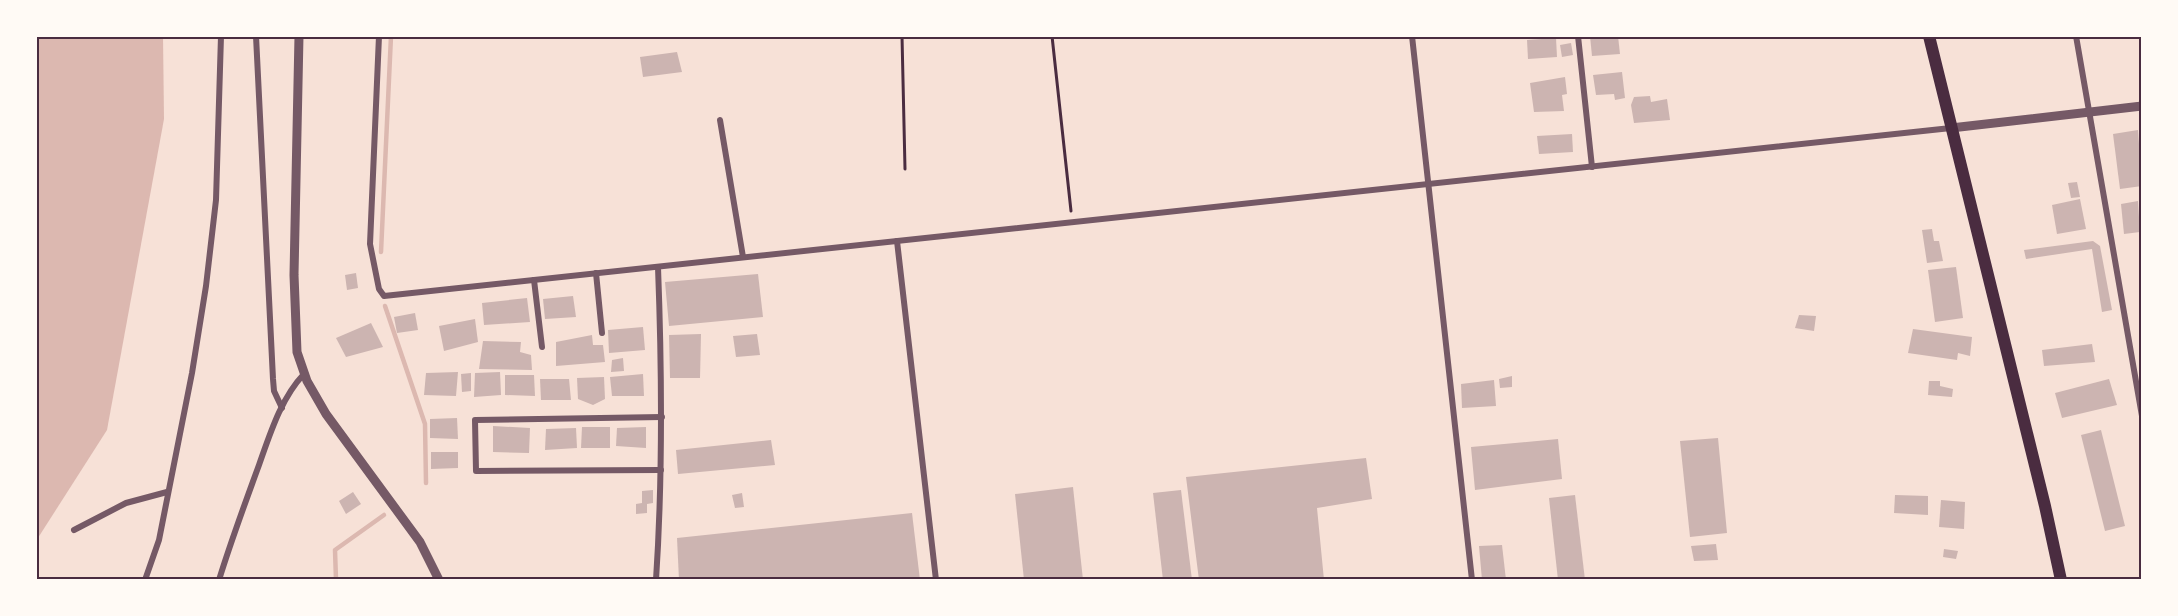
<svg xmlns="http://www.w3.org/2000/svg" width="2178" height="616" font-family="'Source Serif 4',serif">
<style>
.water{fill:#dcb8b0}
.lines{fill:none;stroke-linecap:round;stroke-linejoin:round}
.stream{stroke:#dcb8b0;stroke-width:4.5}
.building{fill:#ccb4b1}
.path{stroke:#4a2c40;stroke-width:3}
.minor{stroke:#755966;stroke-width:6}
.tertiary{stroke:#755966;stroke-width:9}
.trunk{stroke:#4a2c40;stroke-width:12}
.neatline{fill:none;stroke:#4a2c40;stroke-width:2}
</style>
<rect width="100%" height="100%" fill="#f7e1d7"/>
<!-- water -->
<path class="water" d="M36 36H163L164 119 107 430 36 541Z"/>
<g class="lines">
<!-- stream -->
<g class="stream">
<path d="M381 252 391 36"/>
<path d="M385 306 425 424 426 483"/>
<path d="M336 580 335 550 384 515"/>
</g>
</g>
<!-- building -->
<g class="building">
<path d="M1590 36H1618L1620 54 1592 56Z"/>
<path d="M1556 38 1557 57 1528 59 1527 40Z"/>
<path d="M1571 43 1573 55 1562 57 1560 45Z"/>
<path d="M677 52 682 72 643 77 640 57Z"/>
<path d="M1622 72 1625 98 1615 100 1614 94 1596 95 1593 75Z"/>
<path d="M1565 77 1567 94 1562 95 1564 111 1534 112 1530 83Z"/>
<path d="M1650 96 1651 102 1667 99 1670 120 1634 123 1631 105 1634 97Z"/>
<path d="M2138 130 2142 186 2120 189 2113 134Z"/>
<path d="M1572 134 1573 152 1539 154 1537 136Z"/>
<path d="M2077 182 2080 197 2071 198 2068 183Z"/>
<path d="M2080 199 2086 229 2057 234 2052 205Z"/>
<path d="M2138 201 2140 232 2124 234 2121 204Z"/>
<path d="M1932 229 1934 241H1939L1943 261 1927 263 1922 230Z"/>
<path d="M2093 241 2100 246 2112 310 2102 312 2092 249 2026 259 2024 250Z"/>
<path d="M1956 267 1963 318 1935 322 1928 270Z"/>
<path d="M356 273 358 288 347 290 345 275Z"/>
<path d="M758 274 763 317 669 326 665 282Z"/>
<path d="M573 296 576 317 545 319 543 299Z"/>
<path d="M527 298 530 322 484 325 482 303Z"/>
<path d="M415 313 418 330 397 333 394 317Z"/>
<path d="M1799 315 1816 316 1814 331 1795 328Z"/>
<path d="M475 319 478 342 444 351 439 326Z"/>
<path d="M371 323 383 347 346 357 336 338Z"/>
<path d="M643 327 645 350 609 353 608 330Z"/>
<path d="M1913 329 1972 337 1970 356 1958 353 1957 360 1908 353Z"/>
<path d="M701 334 700 378H670L669 335Z"/>
<path d="M757 334 760 355 736 357 733 336Z"/>
<path d="M592 335 593 345H603L605 362 556 366V342Z"/>
<path d="M483 341 521 342 520 352 531 355 532 370 479 369Z"/>
<path d="M2092 344 2095 362 2044 366 2042 350Z"/>
<path d="M623 358 624 371 611 372 612 360Z"/>
<path d="M458 372 456 396 424 395 426 373Z"/>
<path d="M500 372 501 395 474 397 475 373Z"/>
<path d="M471 373V391L462 392 461 374Z"/>
<path d="M643 374 644 396H612L610 377Z"/>
<path d="M505 375H534L535 396 505 395Z"/>
<path d="M1512 376V387L1500 388 1499 379Z"/>
<path d="M604 377 605 399 593 405 578 399 577 378Z"/>
<path d="M540 379H569L571 400H541Z"/>
<path d="M2109 379 2117 405 2062 418 2055 393Z"/>
<path d="M1494 380 1496 406 1462 408 1461 384Z"/>
<path d="M1929 381H1940V386L1953 389 1952 397 1928 395Z"/>
<path d="M457 418 458 439 430 438V419Z"/>
<path d="M493 426 530 428 529 453 493 452Z"/>
<path d="M582 427H610V448H581Z"/>
<path d="M646 427V448L616 446 617 428Z"/>
<path d="M576 428 577 448 545 450 546 429Z"/>
<path d="M2101 430 2125 526 2105 531 2081 435Z"/>
<path d="M1718 438 1727 533 1690 537 1680 441Z"/>
<path d="M1558 439 1562 479 1475 490 1471 447Z"/>
<path d="M771 440 775 465 678 474 676 450Z"/>
<path d="M431 452H458V468L431 469Z"/>
<path d="M1366 458 1372 499 1317 508 1324 580H1199L1186 477Z"/>
<path d="M1073 487 1083 580H1024L1015 494Z"/>
<path d="M653 490V503L647 504V513L636 514V504L642 503V491Z"/>
<path d="M1181 490 1192 580H1163L1153 493Z"/>
<path d="M353 492 361 504 346 514 339 501Z"/>
<path d="M742 493 744 507 735 508 732 495Z"/>
<path d="M1575 495 1585 580H1558L1549 498Z"/>
<path d="M1895 495 1928 496V515L1894 513Z"/>
<path d="M1941 500 1965 502 1964 529 1939 527Z"/>
<path d="M912 513 920 580H679L677 538Z"/>
<path d="M1716 544 1718 560 1694 561 1691 546Z"/>
<path d="M1502 545 1506 580H1482L1479 546Z"/>
<path d="M1944 549 1958 551 1956 559 1943 557Z"/>
</g>
<g class="lines">
<!-- path -->
<g class="path">
<path d="M902 36 905 169"/>
<path d="M1052 36 1071 211"/>
</g>
<!-- minor -->
<g class="minor">
<path d="M256 36 273 379 274 391 282 408"/>
<path d="M379 36 370 244 379 289 384 296 1951 128"/>
<path d="M1412 36 1472 580"/>
<path d="M1578 36 1592 167"/>
<path d="M2076 36 2142 416"/>
<path d="M720 120 743 257"/>
<path d="M897 241 936 580"/>
<path d="M596 273 602 333"/>
<path d="M534 280 542 347"/>
<path d="M661 470 476 471 475 420 662 417"/>
<path d="M74 530 126 503 167 492"/>
<path d="M145 580 159 540 192 373 206 286 216 200 221 36"/>
<path d="M219 580C231 541 245 503 259 465 270 434 281 398 304 374"/>
<path d="M656 580C663 475 662 372 658 267"/>
</g>
<!-- tertiary -->
<g class="tertiary">
<path d="M299 36 294 275 297 352 307 381 326 414 420 542 439 580"/>
<path d="M1951 128 2142 106"/>
</g>
<!-- trunk -->
<path class="trunk" d="M1929 36 2045 506 2061 580"/>
</g>
<!-- border -->
<rect width="2178" height="616" fill="none" stroke="#fffaf5" stroke-width="75"/>
<rect x="38" y="38" width="2102" height="540" class="neatline"/>
</svg>
